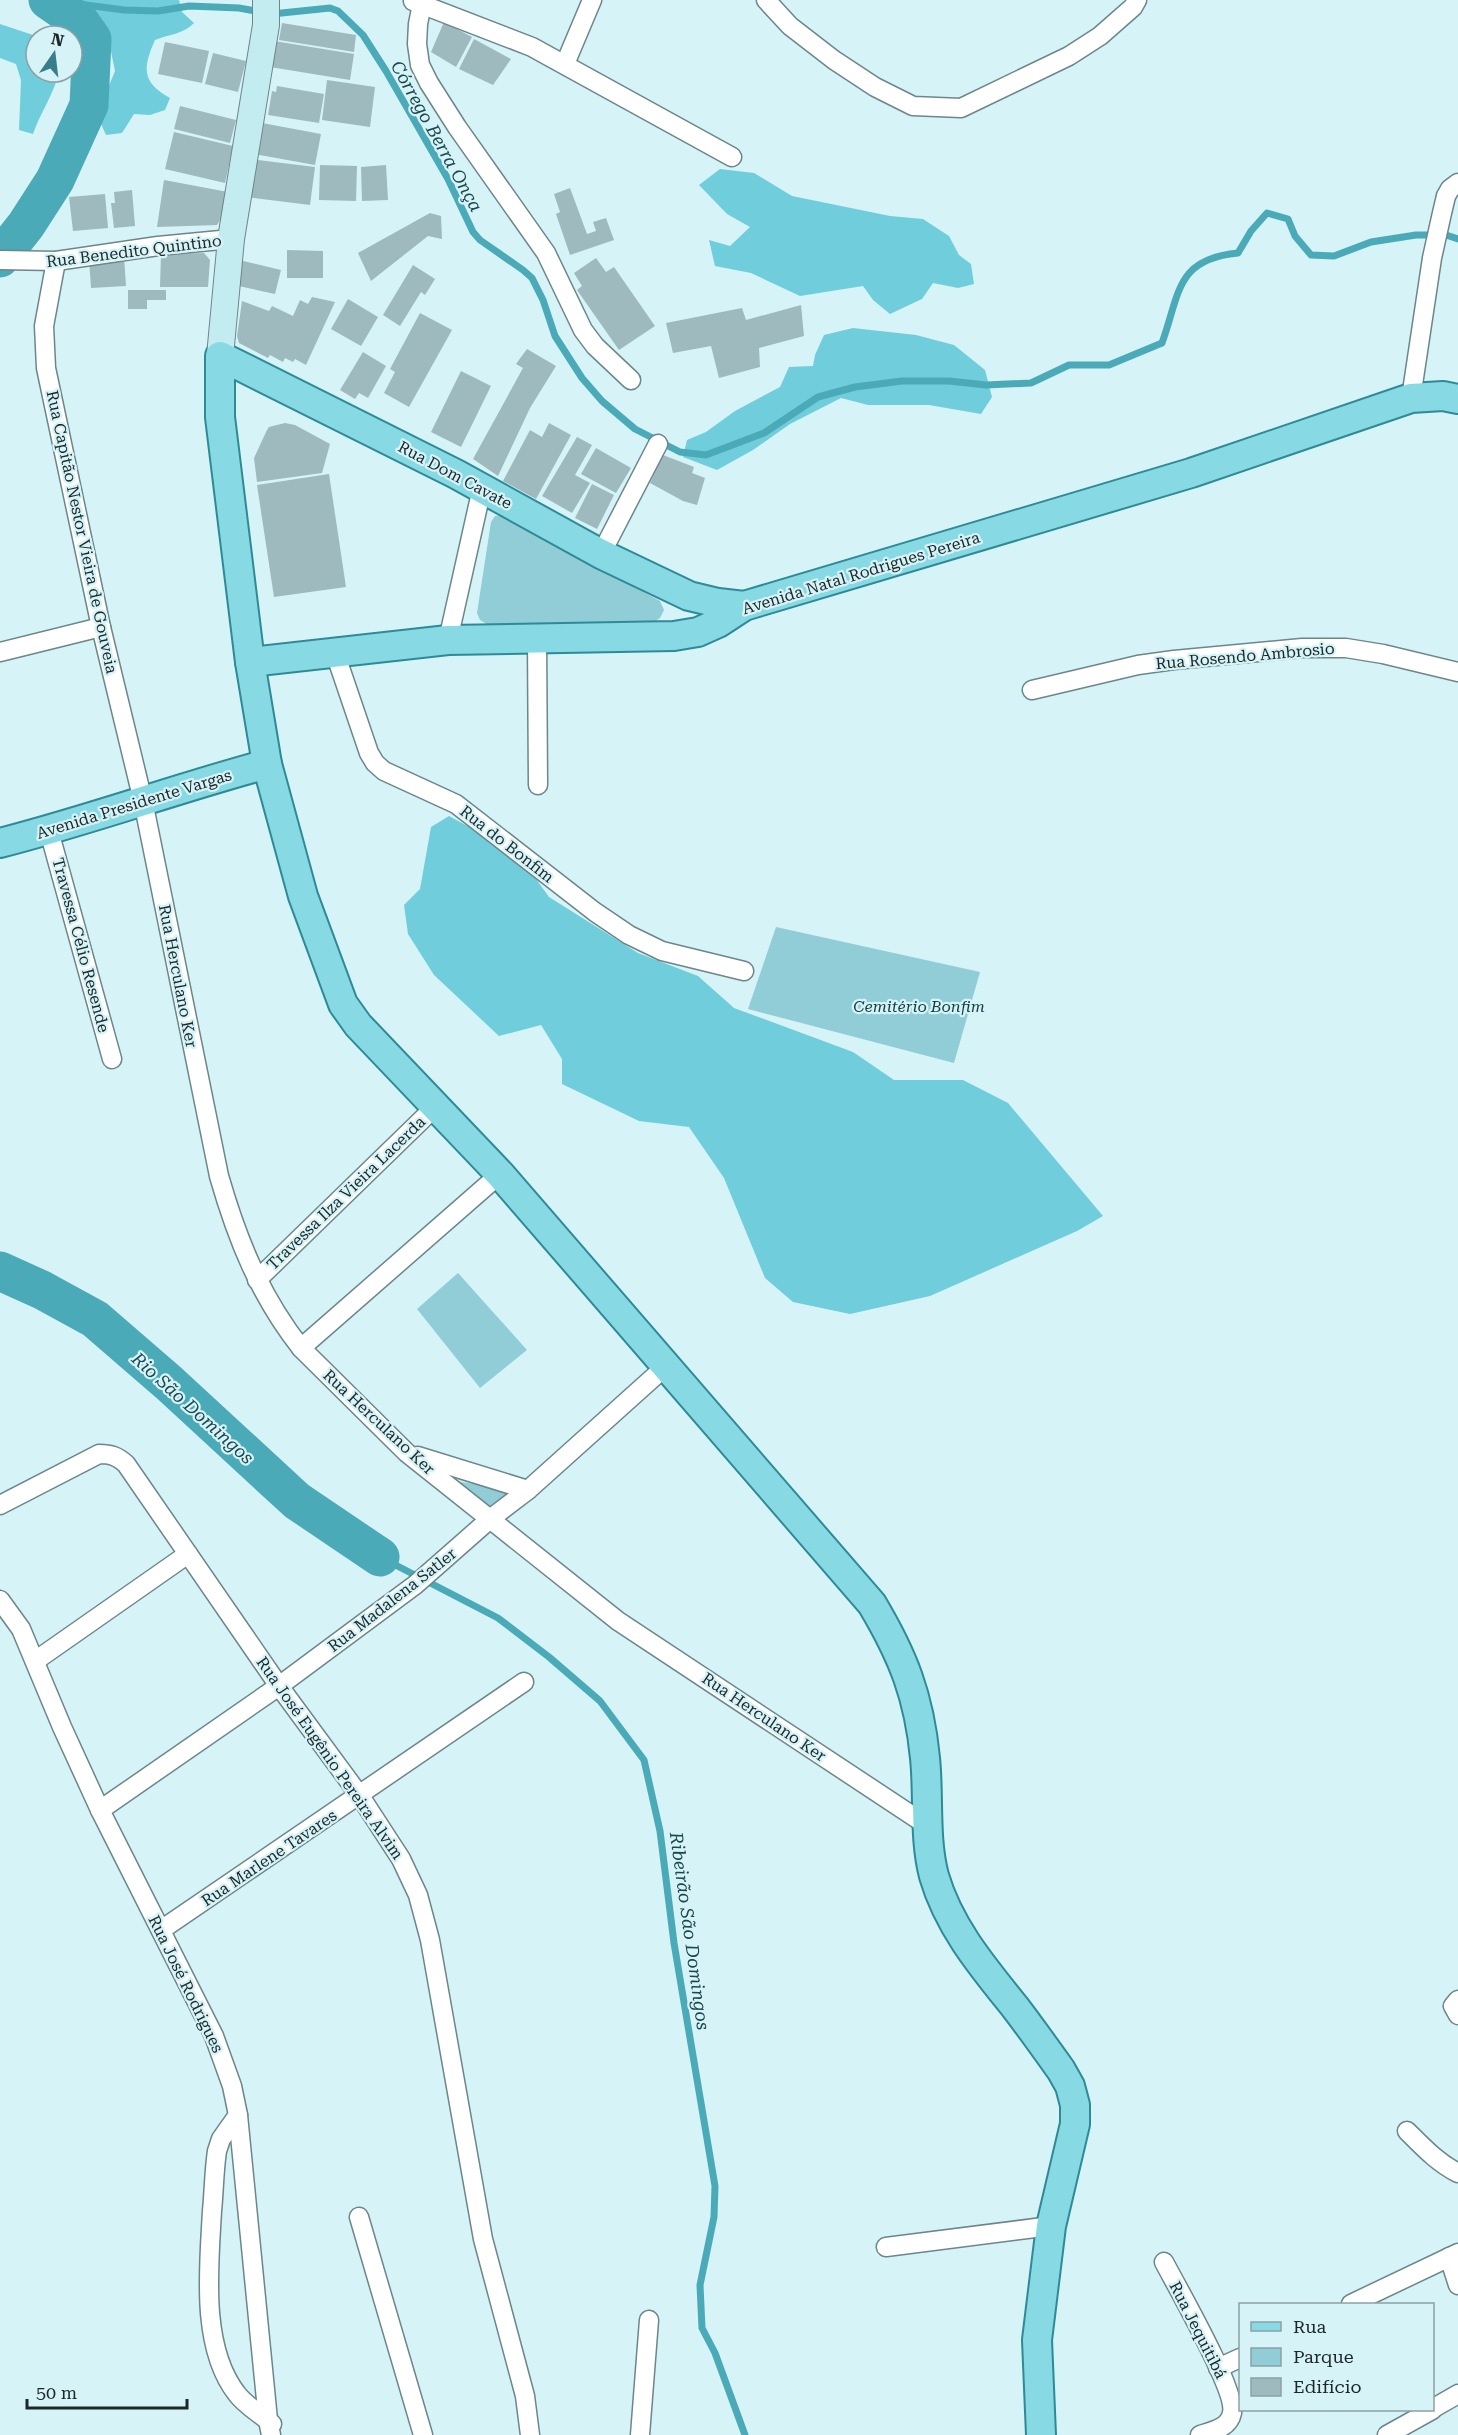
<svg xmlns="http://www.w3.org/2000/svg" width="1458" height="2435" font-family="'Roboto Serif',serif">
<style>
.green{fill:#91cdd6}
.forest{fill:#70cddb}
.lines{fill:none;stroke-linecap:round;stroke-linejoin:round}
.stream{stroke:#4baab8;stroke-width:7}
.river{stroke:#4baab8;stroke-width:39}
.building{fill:#9fbabe}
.street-casing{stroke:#6c868a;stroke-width:21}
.secondary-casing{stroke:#6c868a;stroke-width:28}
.primary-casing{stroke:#2e8a96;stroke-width:32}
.street{stroke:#fff;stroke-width:18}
.secondary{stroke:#c3ecf1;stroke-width:26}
.primary{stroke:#87d9e3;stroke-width:28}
.labels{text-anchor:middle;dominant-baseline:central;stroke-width:4.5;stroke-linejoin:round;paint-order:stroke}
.street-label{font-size:16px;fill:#1c2729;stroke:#d6f3f7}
.park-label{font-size:16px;font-style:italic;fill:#123f45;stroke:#d6f3f7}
.water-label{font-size:18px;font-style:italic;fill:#1c474d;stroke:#d6f3f7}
</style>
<rect width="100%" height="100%" fill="#d6f3f7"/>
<!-- green -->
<g class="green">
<path d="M503 515 660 601 664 610 660 618 651 624H487L480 620 477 613 491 522 495 516Z"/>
<path d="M776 927 980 972 954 1063 748 1009Z"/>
<path d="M458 1273 527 1350 480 1388 417 1309Z"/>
<path d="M448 1480 515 1490 493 1509Z"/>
</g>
<!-- forest -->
<g class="forest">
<path d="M77 0H179L182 12 194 23C183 34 170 34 155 40 143 67 141 82 170 98L165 110 150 115 134 114 122 133 106 135 97 115 115 71 107 32Z"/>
<path d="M0 24 36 36V72H59C54 94 40 113 33 134L19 130 21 80 16 64 0 58Z"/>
<path d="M720 169 754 173 792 196 890 216 923 219 949 236 959 255 971 264 974 284 958 288 933 283 922 299 890 314 873 300 863 286 800 296 751 273 715 266 709 240 730 246 750 227 727 214 699 185Z"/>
<path d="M853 328 916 335 954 345 985 370 992 397 981 414 929 405H868L841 398 790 424 753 450 717 470 683 457 687 440 706 432 735 411 780 387 789 367 813 366 815 355 824 335Z"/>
<path d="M449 816 473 829 531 872 549 897 638 953 698 976 734 1008 853 1052 894 1080H963L1008 1103 1103 1216 1077 1231 930 1296 850 1314 793 1302 765 1278 724 1178 689 1127 639 1121 562 1084V1059L541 1025 499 1036 434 975 408 934 404 905 420 889 431 827Z"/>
</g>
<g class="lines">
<!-- stream -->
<g class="stream">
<path d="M48 0 124 10 158 11 189 6 239 8 261 12"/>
<path d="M272 14 330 8 338 11 363 35 386 71 448 179 473 232 480 240 523 270 532 278 543 300 555 336 582 378 602 401 635 429 680 452 706 455 764 433 818 397 855 387 902 381H949L986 385 1031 383 1069 365H1109L1162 343C1180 294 1175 259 1238 253L1251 231 1267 213 1288 219 1295 236 1311 255 1334 256 1371 242 1416 235H1446L1458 239"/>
<path d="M380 1557 498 1618 549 1657 600 1701 644 1760 660 1831 674 1943 715 2186 714 2217 700 2285 702 2328 715 2353 745 2435"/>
</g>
<!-- river -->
<g class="river">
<path d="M0 258 26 225 55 180 89 105 92 39 80 22 48 0"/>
<path d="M0 1271 42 1290 95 1319 169 1383 297 1501 380 1557"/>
</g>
</g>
<!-- building -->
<g class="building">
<path d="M444 22 472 37 456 67 431 52Z"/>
<path d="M282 23 356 35 354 52 279 40Z"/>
<path d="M474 39 511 59 493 85 459 69Z"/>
<path d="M274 41 354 54 350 80 270 67Z"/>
<path d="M165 42 209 51 202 83 158 74Z"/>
<path d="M213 53 246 61 238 92 205 84Z"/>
<path d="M327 80 375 87 370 127 322 120Z"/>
<path d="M277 86 324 94 319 123 268 115 272 91 276 92Z"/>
<path d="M180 106 236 120 230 143 174 129Z"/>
<path d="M262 123 321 134 315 165 254 154Z"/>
<path d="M174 132 233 146 225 183 165 169Z"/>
<path d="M251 159 315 167 310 205 247 197Z"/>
<path d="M320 165 357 166 356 201 319 200Z"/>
<path d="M386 165 388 200 362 201 361 167Z"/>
<path d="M164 180 228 192 222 217 217 225 157 227Z"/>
<path d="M570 188 587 234 596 231 593 222 606 218 614 240 570 255 556 214 560 212 554 194Z"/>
<path d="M132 190 135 226 114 228 111 203H115L114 192Z"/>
<path d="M105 194 108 228 73 231 69 197Z"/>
<path d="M430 213 441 216 442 239 428 236 371 281 358 253Z"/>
<path d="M287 250 323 251V278H287Z"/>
<path d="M204 253 210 260 208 287H160L161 254Z"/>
<path d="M124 256 126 286 91 288 89 259Z"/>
<path d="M596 258 606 272 614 267 655 326 619 350 577 290 582 286 574 273Z"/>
<path d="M239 260 281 270 275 294 234 285Z"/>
<path d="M413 265 435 279 425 295 421 292 400 326 383 315Z"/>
<path d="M128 290H166V300H147V309H128Z"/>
<path d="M312 297 335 302 306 365 295 359 293 362 285 358 283 362 270 355 268 358 239 343 237 336 242 301 269 311 272 306 293 316 300 300 308 304Z"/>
<path d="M348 299 378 317 361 346 331 329Z"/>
<path d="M801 305 804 336 759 348 760 367 719 378 711 346 673 353 666 323 742 308 746 320Z"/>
<path d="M420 313 452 330 409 407 384 393 395 372 390 369Z"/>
<path d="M527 349 556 366 530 408 498 476 473 459 523 368 516 364Z"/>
<path d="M363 352 386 366 368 398 359 393 355 399 340 390Z"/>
<path d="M461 371 491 386 461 447 431 432Z"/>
<path d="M285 423 295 425 330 444 322 473 257 482 254 458 267 430 269 427Z"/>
<path d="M549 423 571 435 536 499 503 481 530 430 542 437Z"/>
<path d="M577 437 592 445 575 475 590 483 572 513 542 496Z"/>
<path d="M596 448 631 468 616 493 581 474Z"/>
<path d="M663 455 694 467 692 473 705 478 697 505 683 501 650 483Z"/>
<path d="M329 474 346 587 274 597 257 485Z"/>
<path d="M592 484 614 495 597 529 575 518Z"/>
</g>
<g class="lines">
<defs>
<g id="street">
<path d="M766 0 790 26 834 60 875 87 913 106 961 108 1069 56 1100 36 1133 7 1137 0"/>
<path d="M413 1 532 47 732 157"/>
<path d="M422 4 418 24 417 44 420 65 429 83 457 127 546 253 583 330 595 346 631 380"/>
<path d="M565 64 592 0"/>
<path d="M0 260 56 261 158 246 231 239"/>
<path d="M56 261 44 326 46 368 101 627 143 801 219 1176C237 1239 260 1296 301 1348L407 1453 618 1621 928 1826"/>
<path d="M1411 398 1432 258 1442 213 1446 196 1450 189 1458 183"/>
<path d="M601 554 658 444"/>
<path d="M537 638 538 785"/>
<path d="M448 640 482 488"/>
<path d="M0 652 101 627"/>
<path d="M335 653 369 753 375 763 384 771 456 804 595 912 629 935 662 951 744 971"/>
<path d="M1032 690 1138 665 1174 660 1302 648H1346L1383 654 1458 672"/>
<path d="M49 831 112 1059"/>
<path d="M257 1280 436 1106"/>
<path d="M301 1348 500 1174"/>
<path d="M418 1456 528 1490"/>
<path d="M0 1505 99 1454C111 1454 117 1456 126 1464L279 1686 360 1796 401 1859 418 1895 430 1940 483 2239 525 2396 530 2435"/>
<path d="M0 1600 21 1629 62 1727 100 1810 214 2036 232 2086 238 2115 268 2420 271 2435"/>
<path d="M35 1661 188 1554"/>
<path d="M100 1810 279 1686 415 1585 490 1519 528 1490 665 1367"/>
<path d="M161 1930 524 1682"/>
<path d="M1458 2000 1453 2006 1458 2015"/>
<path d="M238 2115 221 2139 217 2151C214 2171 214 2191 212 2211 209 2267 200 2347 237 2394 246 2406 261 2414 272 2424"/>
<path d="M1407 2131C1423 2147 1438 2163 1458 2173"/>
<path d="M359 2217 423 2435"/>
<path d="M886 2247 1051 2226"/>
<path d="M1449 2257 1458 2285"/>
<path d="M1164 2262C1177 2287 1237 2391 1232 2413 1229 2428 1213 2431 1200 2435"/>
<path d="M1351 2304 1458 2253"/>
<path d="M1218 2368 1240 2358"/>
<path d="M1432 2409 1458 2394"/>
<path d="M640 2435 649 2320"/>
<path d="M1387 2435 1432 2410"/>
</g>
<path id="secondary" d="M220 356 231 239 266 25V0"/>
<g id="primary">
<path d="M744 606 718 603 689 596 601 554 456 474 220 356V417L250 662 267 764 303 896 343 1004 358 1025 500 1174 872 1604C903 1656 919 1696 925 1758 929 1796 924 1838 934 1876 949 1927 982 1966 1015 2007 1031 2028 1046 2049 1061 2070L1070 2086 1075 2105V2124L1051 2226 1037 2340 1041 2435"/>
<path d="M250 662 448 640 674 636 698 632 718 623 744 606 1191 473 1411 398 1443 396 1458 399"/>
<path d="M0 843C90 820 178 788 267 764"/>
</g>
</defs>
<!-- street casing -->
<use href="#street" class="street-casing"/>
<!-- secondary casing -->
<use href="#secondary" class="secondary-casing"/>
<!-- primary casing -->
<use href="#primary" class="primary-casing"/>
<!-- street -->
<use href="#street" class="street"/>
<!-- secondary -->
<use href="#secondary" class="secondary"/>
<!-- primary -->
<use href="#primary" class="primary"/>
</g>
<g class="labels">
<!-- street labels -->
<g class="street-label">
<text transform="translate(134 251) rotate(-7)">Rua Benedito Quintino</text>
<text transform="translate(455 475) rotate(28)">Rua Dom Cavate</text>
<text transform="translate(82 532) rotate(78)">Rua Capitão Nestor Vieira de Gouveia</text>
<text transform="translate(861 573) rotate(-17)">Avenida Natal Rodrigues Pereira</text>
<text transform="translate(1245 656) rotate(-5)">Rua Rosendo Ambrosio</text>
<text transform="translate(134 804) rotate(-17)">Avenida Presidente Vargas</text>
<text transform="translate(507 844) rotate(38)">Rua do Bonfim</text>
<text transform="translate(81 945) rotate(75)">Travessa Célio Resende</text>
<text transform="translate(178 976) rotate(79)">Rua Herculano Ker</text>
<text transform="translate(346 1193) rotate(-44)">Travessa Ilza Vieira Lacerda</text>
<text transform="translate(379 1422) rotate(43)">Rua Herculano Ker</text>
<text transform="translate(392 1600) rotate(-38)">Rua Madalena Satler</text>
<text transform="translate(764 1717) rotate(34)">Rua Herculano Ker</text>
<text transform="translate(330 1758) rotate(55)">Rua José Eugênio Pereira Alvim</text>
<text transform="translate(269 1858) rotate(-34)">Rua Marlene Tavares</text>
<text transform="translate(186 1984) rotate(64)">Rua José Rodrigues</text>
<text transform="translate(1198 2330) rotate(63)">Rua Jequitibá</text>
</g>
<!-- park labels -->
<g class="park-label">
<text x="919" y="1006">Cemitério Bonfim</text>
</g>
<!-- water labels -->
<g class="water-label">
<text transform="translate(437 136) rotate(61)">Córrego Berra Onça</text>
<text transform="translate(193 1408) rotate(42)">Rio São Domingos</text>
<text transform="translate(690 1931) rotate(82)">Ribeirão São Domingos</text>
</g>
</g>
<!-- legend -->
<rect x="1239" y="2303" width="195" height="108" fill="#d6f3f7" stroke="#8ca1a5" stroke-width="1.5"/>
<rect x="1251" y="2322" width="30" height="9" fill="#87d9e3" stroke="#8ca1a5" stroke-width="1.5"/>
<text x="1293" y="2333" font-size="18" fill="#1c2729">Rua</text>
<rect x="1251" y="2348" width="30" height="18" fill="#91cdd6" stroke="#8ca1a5" stroke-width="1.5"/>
<text x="1293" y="2363" font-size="18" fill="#1c2729">Parque</text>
<rect x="1251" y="2378" width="30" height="18" fill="#9fbabe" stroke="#8ca1a5" stroke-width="1.5"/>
<text x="1293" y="2393" font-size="18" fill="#1c2729">Edifício</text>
<!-- north arrow -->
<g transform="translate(54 54) rotate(14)"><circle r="28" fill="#d6f3f7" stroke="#8ca1a5" stroke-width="1.5"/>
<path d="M0-4.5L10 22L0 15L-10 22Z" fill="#377e88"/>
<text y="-9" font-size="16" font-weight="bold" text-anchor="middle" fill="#1c2729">N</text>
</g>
<!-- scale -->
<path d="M27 2399v9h160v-9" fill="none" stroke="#1c2729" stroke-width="3"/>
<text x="36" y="2399" font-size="18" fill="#1c2729" stroke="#d6f3f7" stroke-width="4.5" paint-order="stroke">50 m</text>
</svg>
